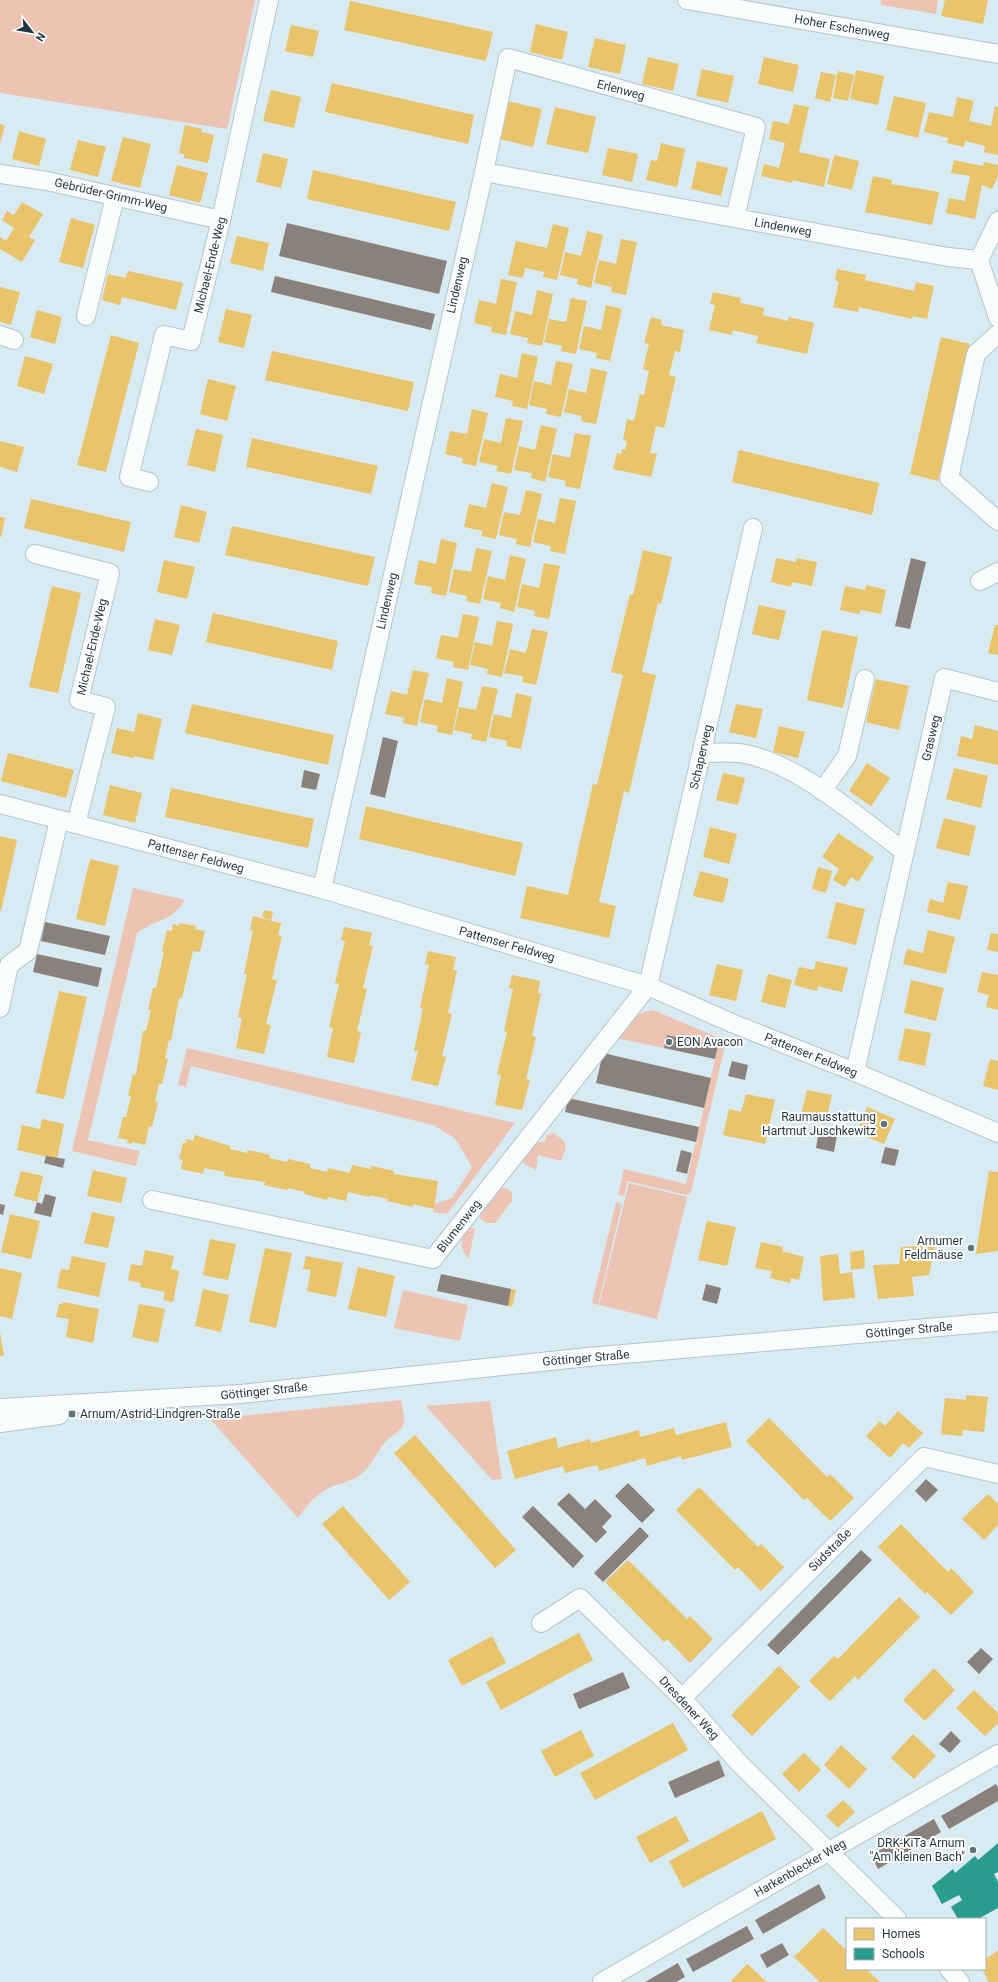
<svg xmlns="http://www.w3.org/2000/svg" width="998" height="1982" font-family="Roboto,sans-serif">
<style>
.green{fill:#edc4b3}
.homes{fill:#e9c46a}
.schools{fill:#2a9d8f}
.industry{fill:#8a817c}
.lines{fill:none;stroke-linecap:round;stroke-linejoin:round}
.minor-casing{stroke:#b3c6cd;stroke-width:20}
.minor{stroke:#f9fcfd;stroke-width:18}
.poi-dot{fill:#5f757e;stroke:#fff;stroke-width:1.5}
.labels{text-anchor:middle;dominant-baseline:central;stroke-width:4;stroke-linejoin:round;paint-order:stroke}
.street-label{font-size:12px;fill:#1e363f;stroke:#fff}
.poi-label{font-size:12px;fill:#1e363f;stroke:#fff;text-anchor:end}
</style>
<rect width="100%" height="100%" fill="#d8eaf2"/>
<!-- green -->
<g class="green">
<path d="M0 0H255L227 129 0 93Z"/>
<path d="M881 0H938L936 14 881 5Z"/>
<path d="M133 888 185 900C169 924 157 918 137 933L88 1140 140 1151 136 1166 72 1151Z"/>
<path d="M653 1010 726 1041 691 1192 686 1195 628 1181 624 1196 618 1195 624 1169 686 1184 718 1047 667 1035 664 1048 617 1038C629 1022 633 1014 653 1010Z"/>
<path d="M187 1048 515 1123 447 1214 433 1212 435 1204 452 1198 472 1167 455 1138 433 1125 191 1066 186 1087 178 1085Z"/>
<path d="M553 1133C568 1142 568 1145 561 1161L538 1155 536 1170 518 1160 533 1141 537 1143 545 1141 547 1135Z"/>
<path d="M629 1183 687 1197 657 1319 599 1305Z"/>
<path d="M498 1187 508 1189 512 1193V1201L495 1223H486L480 1218V1209Z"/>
<path d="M616 1202 622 1204 598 1305 592 1303Z"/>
<path d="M465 1227 475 1229 469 1258C458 1250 462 1238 465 1227Z"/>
<path d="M403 1290 468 1305 460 1341 394 1328Z"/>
<path d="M401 1400C402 1407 405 1416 404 1422 402 1431 394 1434 388 1439 376 1451 371 1469 357 1477 349 1482 340 1483 331 1487 316 1494 307 1505 298 1518L210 1419Z"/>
<path d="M490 1401 502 1479 492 1480 426 1406Z"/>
</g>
<!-- homes -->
<g class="homes">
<path d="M945 0H988L983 24 941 16Z"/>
<path d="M350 1 493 32 486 61 344 30Z"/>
<path d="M536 24 568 32 562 60 530 52Z"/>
<path d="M291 25 319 31 313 57 285 51Z"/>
<path d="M595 38 626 45 620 74 588 67Z"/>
<path d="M648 57 679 64 673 91 642 84Z"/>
<path d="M764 57 799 65 793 92 758 84Z"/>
<path d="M702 69 734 76 728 103 696 96Z"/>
<path d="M856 70 884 76 878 105 850 99Z"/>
<path d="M838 71 854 75 848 101 833 98Z"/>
<path d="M821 72 836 75 830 102 815 98Z"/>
<path d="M332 83 474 115 468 144 325 112Z"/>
<path d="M271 90 301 97 294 128 263 121Z"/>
<path d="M894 96 926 103 918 138 886 130Z"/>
<path d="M957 97 974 101 969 121 991 126 995 106 998 107V155L984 152 985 146 965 141 964 147 947 143 948 138 924 132 929 112 953 117Z"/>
<path d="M507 101 542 109 533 147 499 139Z"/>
<path d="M794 104 809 107 799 152 830 159 824 187 793 180 792 183 761 176 764 164 779 168 785 143 769 139 773 121 789 124Z"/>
<path d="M555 107 596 117 588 153 546 144Z"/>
<path d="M0 124 5 126 0 143Z"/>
<path d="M185 125 202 129 201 132 214 135 208 163 184 158V154L179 153Z"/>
<path d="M19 131 46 139 39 166 12 159Z"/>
<path d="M123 137 151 144 140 188 111 181Z"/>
<path d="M78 140 106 147 98 177 70 170Z"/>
<path d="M661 143 685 149 677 187 646 180 651 160 657 161Z"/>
<path d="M608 148 638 154 632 182 602 175Z"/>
<path d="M263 153 288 159 281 188 256 182Z"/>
<path d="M834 155 859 161 852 190 827 184Z"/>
<path d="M954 160 983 166 984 162 998 165V176L992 189 982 185 975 219 946 213 949 198 965 201 970 176 951 173Z"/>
<path d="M697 161 728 168 721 196 691 189Z"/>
<path d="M177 165 208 173 200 203 169 195Z"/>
<path d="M313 170 456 202 449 231 307 199Z"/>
<path d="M873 176 892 180 891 184 939 192 932 225 865 212Z"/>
<path d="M22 202 43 214 29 237 35 240 22 262 0 249V237L6 241 14 228 2 220 7 211 14 215Z"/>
<path d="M71 218 95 225 83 268 59 262Z"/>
<path d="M553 224 569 228 557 280 543 277 544 272 525 268 523 278 508 275 516 241 547 248Z"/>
<path d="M587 231 603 235 591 288 577 284 578 279 560 275 565 252 581 256Z"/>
<path d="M237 236 269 243 263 271 230 263Z"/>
<path d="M621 239 637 242 626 295 611 292 612 287 594 283 599 260 616 264Z"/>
<path d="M837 269 866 275 865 280 914 291 916 282 934 286 927 319 913 316 912 319 859 307 858 312 833 307 839 282 835 280Z"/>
<path d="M128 271 183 283 176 310 122 297 120 305 102 300 108 274 126 278Z"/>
<path d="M501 279 517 282 506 335 491 332 492 327 474 323 479 300 496 304Z"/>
<path d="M0 287 20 292 11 325 0 322Z"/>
<path d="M537 290 553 294 542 346 527 343 528 338 510 334 515 311 532 315Z"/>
<path d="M713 292 741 298 740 303 764 308 763 315 788 321 789 317 814 323 807 354 756 343 758 336 733 330 732 335 709 330 715 305 710 304Z"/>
<path d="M571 298 587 301 576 354 561 351 562 346 544 342 549 319 566 322Z"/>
<path d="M606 305 622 309 610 361 596 358 597 353 579 349 584 326 601 330Z"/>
<path d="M226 309 252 315 244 348 218 342Z"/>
<path d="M37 310 62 317 55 344 30 337Z"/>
<path d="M651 317 662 320 661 325 684 330 680 352 675 351 669 375 676 377 664 428 656 426 650 453 657 454 651 477 613 469 617 453 621 454 622 449 625 450 627 441 623 440 627 419 634 421 640 394 644 395 649 371 643 369 649 344 644 343Z"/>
<path d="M111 335 139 343 106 472 77 465Z"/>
<path d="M941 337 970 344 938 481 910 474Z"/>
<path d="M272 351 414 382 408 411 265 380Z"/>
<path d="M522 353 538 357 527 409 512 406 513 401 495 397 500 374 517 378Z"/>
<path d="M25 356 53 364 44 394 17 386Z"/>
<path d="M556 361 573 364 561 417 546 414 547 409 529 405 534 381 551 385Z"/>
<path d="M591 368 607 372 596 424 581 421 582 416 564 412 569 389 586 393Z"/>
<path d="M208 379 236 386 227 421 200 414Z"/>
<path d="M472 409 488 413 476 466 462 463 463 458 445 454 450 431 467 434Z"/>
<path d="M506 418 523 421 511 474 496 471 498 466 479 462 484 439 501 443Z"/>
<path d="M541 425 557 429 545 482 531 478 532 473 514 470 519 446 535 450Z"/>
<path d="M196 429 223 435 215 472 187 465Z"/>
<path d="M575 433 591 436 580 489 565 486 566 481 548 477 553 454 570 458Z"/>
<path d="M252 438 378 466 371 494 246 467Z"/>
<path d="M0 441 24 447 17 472 0 467Z"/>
<path d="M739 450 879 483 872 515 732 482Z"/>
<path d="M492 483 508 487 496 539 481 536 483 531 464 527 469 504 486 508Z"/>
<path d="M526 490 542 494 530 547 516 544 517 539 499 535 504 512 520 515Z"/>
<path d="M560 498 576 501 565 554 550 551 551 546 533 542 538 519 555 523Z"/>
<path d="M31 499 131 522 124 552 24 528Z"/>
<path d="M181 505 207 512 199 543 174 537Z"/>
<path d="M0 517 5 518 1 537H0Z"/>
<path d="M232 526 375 557 368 586 225 555Z"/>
<path d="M441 539 457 543 446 596 431 593 432 587 414 584 419 560 436 564Z"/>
<path d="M476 548 492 551 480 604 466 601 467 596 449 592 454 569 471 572Z"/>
<path d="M643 550 672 557 661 604 658 603 642 672 656 675 629 793 624 791 599 902 616 906 609 938 520 918 527 886 568 895 593 784 597 785 623 675 611 672 630 594 633 595Z"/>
<path d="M510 555 526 559 514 612 500 608 501 603 483 599 488 576 505 580Z"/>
<path d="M776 558 796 562 797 558 817 562 812 586 792 582 791 587 771 582Z"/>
<path d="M164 560 195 567 187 599 157 592Z"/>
<path d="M544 563 560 566 549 619 534 616 535 611 517 607 522 584 539 588Z"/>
<path d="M866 585 886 590 881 614 861 610 859 614 840 610 845 586 865 590Z"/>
<path d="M52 586 81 593 58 693 29 687Z"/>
<path d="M759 605 786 611 779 640 752 634Z"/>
<path d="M213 613 338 641 332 670 206 642Z"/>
<path d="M463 614 479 617 468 670 453 667 454 662 436 658 441 635 458 638Z"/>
<path d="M155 619 180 625 172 655 148 650Z"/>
<path d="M497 621 513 624 502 677 487 674 488 669 470 665 475 642 492 646Z"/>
<path d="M995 625H998V655L988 653Z"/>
<path d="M532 629 548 632 536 685 522 682 523 676 504 673 510 649 526 653Z"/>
<path d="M822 630 858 637 843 708 807 700Z"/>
<path d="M413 670 429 673 417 726 403 723 404 718 385 714 391 691 407 695Z"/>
<path d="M447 678 463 682 452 735 437 732 438 726 420 722 425 699 442 703Z"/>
<path d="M876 679 909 686 899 730 866 722Z"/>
<path d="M482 686 498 689 486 742 471 739 472 734 454 730 459 707 476 710Z"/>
<path d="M516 693 532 697 521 749 506 746 507 741 489 737 494 714 511 718Z"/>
<path d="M192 704 334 735 328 765 185 733Z"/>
<path d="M736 704 763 709 756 738 729 732Z"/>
<path d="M138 713 162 719 153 760 134 756 133 758 111 753 117 728 134 732Z"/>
<path d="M975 725 998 731V765L957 756 961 736 972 739Z"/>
<path d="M779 726 805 732 798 758 773 752Z"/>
<path d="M8 753 74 770 66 798 1 781Z"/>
<path d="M867 763 890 778 871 806 849 791Z"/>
<path d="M954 768 988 776 981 808 946 799Z"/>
<path d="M723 773 745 778 738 805 716 800Z"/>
<path d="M110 785 142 793 135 823 103 815Z"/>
<path d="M171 788 314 819 308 848 165 817Z"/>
<path d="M366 806 523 843 515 876 359 839Z"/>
<path d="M944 818 976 826 969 856 936 848Z"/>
<path d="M710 827 737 834 729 864 703 857Z"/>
<path d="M838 833 874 857 858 882 851 877 845 887 833 880 839 869 822 857Z"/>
<path d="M0 836 17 840 1 911H0Z"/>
<path d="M90 859 119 866 105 926 76 919Z"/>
<path d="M818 867 832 871 826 893 812 889Z"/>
<path d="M700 871 729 879 723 903 693 896Z"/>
<path d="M948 882 968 886 960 920 927 912 930 899 943 903Z"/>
<path d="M836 902 865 909 856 945 827 938Z"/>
<path d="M264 910 273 912 271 920 262 917Z"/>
<path d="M253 916 281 923 278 935 282 936 272 979 277 980 266 1024 271 1025 264 1054 236 1048 242 1018 238 1017 247 974H244L253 931 250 930Z"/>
<path d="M179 923 196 926 195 929 205 931 200 952 193 951 182 998H179L171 1041 169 1040 165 1058 168 1059 162 1084H159L155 1101 158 1102 152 1127 149 1126 145 1145 133 1142 132 1144 127 1143 128 1140 118 1138 123 1117H126L131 1096H128L133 1074 136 1075 143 1031H146L151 1010H148L153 988H156L164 952 162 951 167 930 172 931 173 924 179 926Z"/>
<path d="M344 927 372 933 369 945 373 946 363 988 367 989 357 1031 361 1032 354 1063 327 1057 333 1028 329 1027 339 984 335 983 345 941 341 940Z"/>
<path d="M928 930 955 937 946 974 903 964 907 949 923 953Z"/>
<path d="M991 933 998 934V952L987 950Z"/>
<path d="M428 951 456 957 453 970H457L448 1013 452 1014 442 1056 446 1057 438 1086 411 1080 418 1051H414L423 1008H420L429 965 425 964Z"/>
<path d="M816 961 848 968 842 992 818 986 817 991 794 985 799 967 814 970Z"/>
<path d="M717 964 743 970 736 1001 709 995Z"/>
<path d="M982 972 998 975V1010L986 1007 989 995 977 992Z"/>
<path d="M768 974 792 980 785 1008 761 1002Z"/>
<path d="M512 975 540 981 538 993 541 994 532 1036 536 1037 526 1079 530 1080 522 1110 495 1105 501 1075 497 1074 507 1032 504 1031 513 989 509 988Z"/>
<path d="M911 980 944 988 936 1021 904 1013Z"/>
<path d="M59 991 87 997 64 1099 36 1093Z"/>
<path d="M905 1028 931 1033 925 1066 898 1060Z"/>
<path d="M990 1059 998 1061V1090L983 1086Z"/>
<path d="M807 1090 832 1095 825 1124 800 1119Z"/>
<path d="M746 1094 775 1100 765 1144 723 1135 729 1109 741 1112Z"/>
<path d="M867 1107 895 1119 884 1144 857 1133Z"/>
<path d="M42 1119 64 1124 57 1159 17 1150 22 1125 40 1129Z"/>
<path d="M195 1135 230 1146V1149L247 1153 248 1150 270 1155 269 1158 287 1162 288 1159 310 1164V1168L327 1172 328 1168 350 1173 352 1165 371 1169 372 1166 394 1171V1174L438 1181 434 1209 413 1204V1207L387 1201 388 1199 370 1195V1197L348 1192 346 1201 328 1197 327 1200 304 1194 305 1192 288 1188 287 1190 264 1185 265 1182 224 1176 225 1172 204 1168 203 1174 181 1169 183 1160 179 1159 183 1143H186L187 1139 193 1141Z"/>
<path d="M93 1170 127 1178 121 1203 87 1196Z"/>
<path d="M21 1171 43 1176 37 1202 14 1196Z"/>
<path d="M989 1171 998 1172V1251L976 1254Z"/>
<path d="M92 1212 115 1217 108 1248 84 1243Z"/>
<path d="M10 1214 40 1221 31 1259 1 1252Z"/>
<path d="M707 1221 736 1227 727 1266 698 1260Z"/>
<path d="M210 1239 236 1244 228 1280 203 1275Z"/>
<path d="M761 1242 783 1247 782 1251 804 1257 799 1280 791 1278 790 1283 770 1278 772 1271 755 1268Z"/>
<path d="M935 1245 929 1275 912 1277 914 1296 878 1299 873 1265 899 1264 901 1247Z"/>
<path d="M265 1248 292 1253 276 1328 249 1322Z"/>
<path d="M145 1250 174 1256 171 1269 179 1271 173 1302 163 1300 165 1292 140 1287 141 1283 128 1280 131 1264 142 1266Z"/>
<path d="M864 1250 865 1268 851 1270 850 1252Z"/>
<path d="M838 1254 840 1274 852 1272 855 1298 823 1301 820 1256Z"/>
<path d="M72 1256 106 1263 99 1297 57 1288 61 1269 69 1270Z"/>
<path d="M306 1256 343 1263 336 1297 307 1291 311 1270 303 1269Z"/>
<path d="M358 1267 395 1276 386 1317 348 1309Z"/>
<path d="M0 1268 22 1273 12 1319 0 1316Z"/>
<path d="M203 1289 229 1295 221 1332 195 1326Z"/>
<path d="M511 1289 516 1290 512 1307 508 1306Z"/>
<path d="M63 1302 99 1309 93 1343 66 1337 69 1319 56 1317 59 1304H62Z"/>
<path d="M139 1304 165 1309 158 1343 132 1337Z"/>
<path d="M0 1332 4 1356H0Z"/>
<path d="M966 1395 988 1397 984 1432 963 1430 962 1436 941 1434 945 1398 966 1400Z"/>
<path d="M898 1411 923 1433 909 1448 903 1443 890 1458 866 1436 880 1421 885 1426Z"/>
<path d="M769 1418 827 1477 830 1474 854 1498 830 1521 807 1498 804 1500 746 1441Z"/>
<path d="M726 1422 732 1447 682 1460 681 1456 647 1466 645 1458 599 1471 597 1465 565 1473 563 1466 515 1479 507 1451 556 1437 558 1448 590 1439 591 1443 639 1430 640 1437 674 1428 676 1435Z"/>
<path d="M415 1435 516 1550 495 1568 394 1453Z"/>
<path d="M699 1487 758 1547 761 1544 784 1567 761 1591 738 1567 735 1570 676 1510Z"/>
<path d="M988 1494 998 1504V1525L984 1540 962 1519Z"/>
<path d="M343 1506 410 1582 389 1600 322 1524Z"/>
<path d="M901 1524 948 1572 951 1568 974 1592 951 1615 927 1592 925 1594 878 1547Z"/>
<path d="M628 1560 687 1619 690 1616 713 1639 690 1663 667 1639 664 1642 605 1582Z"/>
<path d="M899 1597 920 1617 858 1680 855 1676 830 1701 809 1681 834 1656 838 1659Z"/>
<path d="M579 1633 593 1660 501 1710 486 1682Z"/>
<path d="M492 1636 506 1663 462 1686 448 1660Z"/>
<path d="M779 1666 800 1687 752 1736 731 1715Z"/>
<path d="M934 1668 955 1690 925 1721 903 1700Z"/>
<path d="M974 1690 998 1713V1723L985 1736 956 1708Z"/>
<path d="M673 1723 688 1750 595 1800 580 1773Z"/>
<path d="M581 1730 594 1756 555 1777 541 1751Z"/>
<path d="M913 1734 936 1756 914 1779 891 1758Z"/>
<path d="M841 1745 867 1769 849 1789 824 1765Z"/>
<path d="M804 1753 821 1770 799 1792 782 1774Z"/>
<path d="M843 1800 855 1812 838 1828 826 1816Z"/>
<path d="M762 1811 776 1839 683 1888 669 1861Z"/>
<path d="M676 1816 689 1841 650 1863 636 1837Z"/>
<path d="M823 1928 847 1951V1969H866L880 1982H820L794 1957Z"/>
<path d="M998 1951V1982H989L982 1969H985V1959Z"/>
<path d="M747 1964 767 1982H730Z"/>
</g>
<!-- schools -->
<path class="schools" d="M998 1843V1872L994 1874 998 1882V1908L978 1919H958L951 1907 962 1900 959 1895 942 1904 932 1886 953 1869 955 1873 975 1856 978 1860Z"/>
<!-- industry -->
<g class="industry">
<path d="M287 223 447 261 439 294 279 256Z"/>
<path d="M275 276 435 314 431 330 271 292Z"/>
<path d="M911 558 926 562 910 629 895 626Z"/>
<path d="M383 737 398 741 385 798 370 794Z"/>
<path d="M304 770 320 774 316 790 301 787Z"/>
<path d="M45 922 110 936 105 955 41 941Z"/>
<path d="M37 954 102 968 98 987 33 972Z"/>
<path d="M667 1035 718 1046 715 1059 664 1048Z"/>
<path d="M603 1053 711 1078 704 1108 596 1083Z"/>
<path d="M732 1061 748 1065 745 1080 728 1076Z"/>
<path d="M568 1098 699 1127 696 1142 565 1112Z"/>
<path d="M819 1131 837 1135 834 1152 816 1148Z"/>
<path d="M885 1147 899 1150 895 1166 881 1163Z"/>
<path d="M681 1150 692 1153 687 1174 676 1171Z"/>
<path d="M46 1156 65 1159 63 1168 44 1163Z"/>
<path d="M45 1194 56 1197 51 1217 34 1213 37 1202 42 1204Z"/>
<path d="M0 1204 5 1205 3 1215 0 1214Z"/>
<path d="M441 1274 511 1289 508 1306 437 1291Z"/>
<path d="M706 1284 721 1288 717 1304 702 1300Z"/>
<path d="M926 1479 938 1490 926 1502 915 1491Z"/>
<path d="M628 1483 655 1510 642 1523 615 1496Z"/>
<path d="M569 1493 585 1509 595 1499 612 1516 602 1527 607 1532 596 1543 557 1504Z"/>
<path d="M533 1506 584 1556 573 1568 522 1517Z"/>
<path d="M640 1527 649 1536 603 1582 594 1573Z"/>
<path d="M861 1550 872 1560 778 1655 767 1645Z"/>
<path d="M981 1648 993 1659 979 1674 967 1662Z"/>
<path d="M623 1672 630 1688 579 1709 573 1694Z"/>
<path d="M951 1731 961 1741 950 1753 939 1744Z"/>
<path d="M719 1760 725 1776 675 1798 668 1782Z"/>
<path d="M996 1784 998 1788V1801L949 1829 941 1816Z"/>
<path d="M934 1819 941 1832 878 1869 871 1855Z"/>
<path d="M819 1884 826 1898 763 1934 755 1920Z"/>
<path d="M747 1926 754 1939 693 1972 686 1959Z"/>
<path d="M782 1943 789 1955 767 1968 760 1955Z"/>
<path d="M678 1963 685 1977 676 1982H645Z"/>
</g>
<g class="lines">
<defs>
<g id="minor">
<path d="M687 0 998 54"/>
<path d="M484 172 508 58 756 127 735 218"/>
<path d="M0 174 47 181 221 220"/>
<path d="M998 221 979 260 998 318"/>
<path d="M86 316 115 197"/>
<path d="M998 334 976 354 949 478 998 521"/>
<path d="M0 335 14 340"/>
<path d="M149 482 129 477 164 335 191 341 221 220 269 0"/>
<path d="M35 554 110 573 79 700 106 707 76 824"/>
<path d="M980 581 998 572"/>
<path d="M702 753C714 753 727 752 739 753 795 760 860 819 905 852"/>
<path d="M822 791 847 756 865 679"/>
<path d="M0 804 322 889 648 986 734 1024 855 1072 998 1133"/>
<path d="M322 889 484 172 948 257 979 260"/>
<path d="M0 1008 9 965 28 951 59 820"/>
<path d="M855 1072 944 678 998 692"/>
<path d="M152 1200 433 1259 648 986 753 528"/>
<path d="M0 1408 241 1394 588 1357 998 1322"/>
<path d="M0 1423 59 1415"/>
<path d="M541 1623 580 1598 682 1698 738 1762 897 1919"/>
<path d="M682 1698 924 1457 998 1474"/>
<path d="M949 1969 960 1982"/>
<path d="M602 1982 998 1754"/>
</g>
</defs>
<!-- minor casing -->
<use href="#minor" class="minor-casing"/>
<!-- minor -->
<use href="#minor" class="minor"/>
</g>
<!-- markers -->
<g class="poi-dot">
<circle cx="669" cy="1042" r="4"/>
<circle cx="884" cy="1124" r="4"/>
<circle cx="971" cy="1248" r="4"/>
<rect x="68" y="1410" width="8" height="8" rx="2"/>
<circle cx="973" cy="1850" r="4"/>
</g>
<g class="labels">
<!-- street labels -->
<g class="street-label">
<text transform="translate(842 27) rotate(10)">Hoher Eschenweg</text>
<text transform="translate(621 90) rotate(15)">Erlenweg</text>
<text transform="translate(111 195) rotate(13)">Gebrüder-Grimm-Weg</text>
<text transform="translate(783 227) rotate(10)">Lindenweg</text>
<text transform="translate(210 265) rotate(-76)">Michael-Ende-Weg</text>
<text transform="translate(457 285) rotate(-77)">Lindenweg</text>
<text transform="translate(387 601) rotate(-77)">Lindenweg</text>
<text transform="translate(92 647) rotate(-77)">Michael-Ende-Weg</text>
<text transform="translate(931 738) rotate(-77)">Grasweg</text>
<text transform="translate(701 757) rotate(-77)">Schaperweg</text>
<text transform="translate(196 856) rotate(15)">Pattenser Feldweg</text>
<text transform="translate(507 944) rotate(16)">Pattenser Feldweg</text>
<text transform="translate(811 1055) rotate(22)">Pattenser Feldweg</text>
<text transform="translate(459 1226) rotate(-52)">Blumenweg</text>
<text transform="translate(909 1330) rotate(-5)">Göttinger Straße</text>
<text transform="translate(586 1358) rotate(-5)">Göttinger Straße</text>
<text transform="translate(264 1391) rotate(-6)">Göttinger Straße</text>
<text transform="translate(830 1550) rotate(-45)">Südstraße</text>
<text transform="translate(689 1708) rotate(47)">Dresdener Weg</text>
<text transform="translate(800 1868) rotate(-30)">Harkenblecker Weg</text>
</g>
<!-- poi labels -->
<g class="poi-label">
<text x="677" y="1042" text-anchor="start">EON Avacon</text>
<text x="876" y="1117">Raumausstattung<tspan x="876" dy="14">Hartmut Juschkewitz</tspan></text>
<text x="963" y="1241">Arnumer<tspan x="963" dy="14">Feldmäuse</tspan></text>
<text x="80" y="1414" text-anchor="start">Arnum/Astrid-Lindgren-Straße</text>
<text x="965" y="1843">DRK-KiTa Arnum<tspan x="965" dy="14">"Am kleinen Bach"</tspan></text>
</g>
</g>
<!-- legend -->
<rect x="846" y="1918" width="140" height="52" fill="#ffffff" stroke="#a5afb2"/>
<rect x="854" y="1928" width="20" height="12" fill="#e9c46a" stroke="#a5afb2"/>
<text x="882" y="1938" font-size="12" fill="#1e363f">Homes</text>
<rect x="854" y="1948" width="20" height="12" fill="#2a9d8f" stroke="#a5afb2"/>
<text x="882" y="1958" font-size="12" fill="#1e363f">Schools</text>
<!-- north arrow -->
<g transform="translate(32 32) rotate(121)" stroke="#ffffff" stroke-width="3" paint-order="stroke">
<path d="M0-3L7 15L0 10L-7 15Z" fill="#1e363f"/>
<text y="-6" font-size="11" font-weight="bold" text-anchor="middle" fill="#1e363f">N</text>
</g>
</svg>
